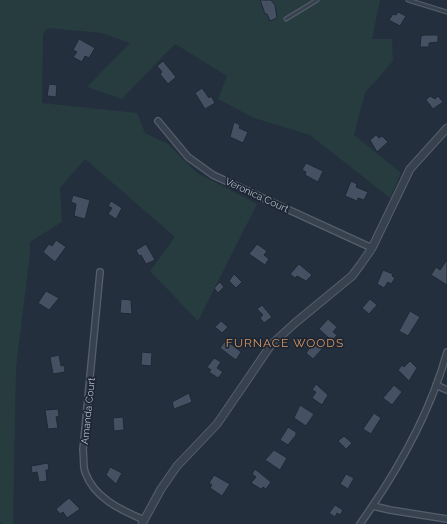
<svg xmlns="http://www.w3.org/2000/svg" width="447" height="524" font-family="Raleway,sans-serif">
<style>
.green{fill:#263c3f}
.building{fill:#455162;stroke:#1f2835}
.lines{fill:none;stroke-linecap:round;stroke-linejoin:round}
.service-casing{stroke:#565f6c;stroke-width:5}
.minor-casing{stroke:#565f6c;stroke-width:8}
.tertiary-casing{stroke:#565f6c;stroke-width:9}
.service{stroke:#38414e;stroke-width:3}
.minor{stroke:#38414e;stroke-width:5.5}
.tertiary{stroke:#38414e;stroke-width:7}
.labels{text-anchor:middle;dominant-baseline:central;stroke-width:3.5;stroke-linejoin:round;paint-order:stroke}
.street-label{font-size:10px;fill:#b4bcc9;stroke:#1d2633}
.quarter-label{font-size:12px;letter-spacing:1px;fill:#d59563;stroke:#1d2633}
</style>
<rect width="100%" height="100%" fill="#242f3e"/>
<!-- green -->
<path class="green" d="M0 0H380L372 39H392L393 61 365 93 354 135 401 173 390 198 310 135 254 118 218 99 227 76 175 44 122 99 87 87 130 43 102 33 48 28 43 34 42 103 137 113 145 133 168 144 197 173 257 204 198 321 150 271 175 237 85 159 60 188 62 222 30 242V253L16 368 13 524H3L0 522Z"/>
<!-- building -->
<g class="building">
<path d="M260 0H271L275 5 277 18 270 21 267 14H265Z"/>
<path d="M398 12 406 16 400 26 389 20 393 14 396 15Z"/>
<path d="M425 35H438V42L429 43V47H420L421 36Z"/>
<path d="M79 39 95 48 89 58 85 56 82 62 73 57 77 52 73 50Z"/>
<path d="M163 61 176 77 168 84 160 74 162 72 157 66Z"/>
<path d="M49 84 57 85 56 97 47 96Z"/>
<path d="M202 88 209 98 211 96 215 103 205 109 195 93Z"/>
<path d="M430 96 435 99 438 96 443 102 433 109 426 100Z"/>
<path d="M234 122 240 125 239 128 248 132 243 143 230 137Z"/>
<path d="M376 135 379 138 382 136 388 142 377 152 370 140Z"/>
<path d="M306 163 323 171 318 182 305 175 306 172 302 170Z"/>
<path d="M351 181 357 184 356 187 368 192 364 200 358 198 357 201 345 196Z"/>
<path d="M73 195 90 200 85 219 74 216 76 204 71 202Z"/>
<path d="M111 201 122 208 116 219 108 214 112 208 108 206Z"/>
<path d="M56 240 66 247 55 262 43 252 49 244 52 246Z"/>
<path d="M146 244 155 260 146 264 141 255 139 256 136 250Z"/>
<path d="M257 244 267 251 264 255 269 259 265 265 249 254Z"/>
<path d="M447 260V285L431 275 436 267 440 270Z"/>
<path d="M299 264 312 275 306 281 297 276 295 278 290 274Z"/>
<path d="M383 270 393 274 392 276 395 278 391 284 388 282 384 288 377 284Z"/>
<path d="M234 274 242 282 236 288 229 281Z"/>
<path d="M220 282 224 287 218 293 214 288Z"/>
<path d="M46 291 59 298 49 310 38 303Z"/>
<path d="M121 299 131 300 132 314 120 313Z"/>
<path d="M370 299 377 305 369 314 362 308Z"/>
<path d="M262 305 272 317 264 323 260 318 263 315 257 309Z"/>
<path d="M410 311 420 317 408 336 399 331Z"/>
<path d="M328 319 337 327 333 332 337 335 332 341 319 329Z"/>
<path d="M221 321 228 327 222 333 215 327Z"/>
<path d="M226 340 241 352 236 360 220 348Z"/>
<path d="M315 341 323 348 313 359 306 353Z"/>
<path d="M142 352 152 353 151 366 141 365Z"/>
<path d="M59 355 61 366 64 365 65 372 53 374 50 357Z"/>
<path d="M214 358 221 362 217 368 223 372 218 378 209 372 211 370 207 367Z"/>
<path d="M410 361 417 368 409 381 398 370 402 365 404 367Z"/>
<path d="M316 384 328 395 322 405 312 398 316 392 312 390Z"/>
<path d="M394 385 402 392 392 405 383 398Z"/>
<path d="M189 393 192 402 174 409 172 402Z"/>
<path d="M300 405 314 414 306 426 294 418Z"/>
<path d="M58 409 59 416 56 417 58 428 48 429 45 410Z"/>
<path d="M374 413 381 418 371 434 363 429Z"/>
<path d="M123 417 124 430 114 431 113 418Z"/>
<path d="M288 427 296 432V435L288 445 280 440Z"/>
<path d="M344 436 352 443 346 449 338 441Z"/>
<path d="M274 450 287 458 280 470 265 460Z"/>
<path d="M48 463 49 470H46L47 481 39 482 37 472 32 473 31 466Z"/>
<path d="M110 467 122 473 116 484 106 475Z"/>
<path d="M255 469 271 482 266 489 263 487 261 489 251 483 256 477 252 474Z"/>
<path d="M346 474 354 478 348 489 340 484Z"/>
<path d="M214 475 230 484 222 496 210 488 212 485 209 483Z"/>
<path d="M69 498 80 509 67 518 63 512 60 514 56 509Z"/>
<path d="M335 505 343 510 340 515 337 513 335 517 329 513Z"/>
</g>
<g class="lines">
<defs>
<g id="service">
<path d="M408 0 447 12"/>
<path d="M286 19 317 0"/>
</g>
<g id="minor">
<path d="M158 121 188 157 213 175 372 248"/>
<path d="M100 272 83 450C84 457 83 466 85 472 94 498 121 510 144 520"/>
<path d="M436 385 447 390"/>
<path d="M373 506 390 510 447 519"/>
<path d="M360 524C397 472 430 414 447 352"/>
</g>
<path id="tertiary" d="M142 524 161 489 177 466 217 424 271 345 295 323 352 276 361 264 372 248 410 169 447 128"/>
</defs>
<!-- service casing -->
<use href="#service" class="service-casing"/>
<!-- minor casing -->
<use href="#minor" class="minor-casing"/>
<!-- tertiary casing -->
<use href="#tertiary" class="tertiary-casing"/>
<!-- service -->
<use href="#service" class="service"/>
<!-- minor -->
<use href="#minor" class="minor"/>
<!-- tertiary -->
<use href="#tertiary" class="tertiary"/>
</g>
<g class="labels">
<!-- street labels -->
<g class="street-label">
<text transform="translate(257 195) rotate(25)">Veronica Court</text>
<text transform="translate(88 411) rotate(-84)">Amanda Court</text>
</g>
<!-- quarter labels -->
<g class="quarter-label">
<text x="285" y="343">FURNACE WOODS</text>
</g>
</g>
</svg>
